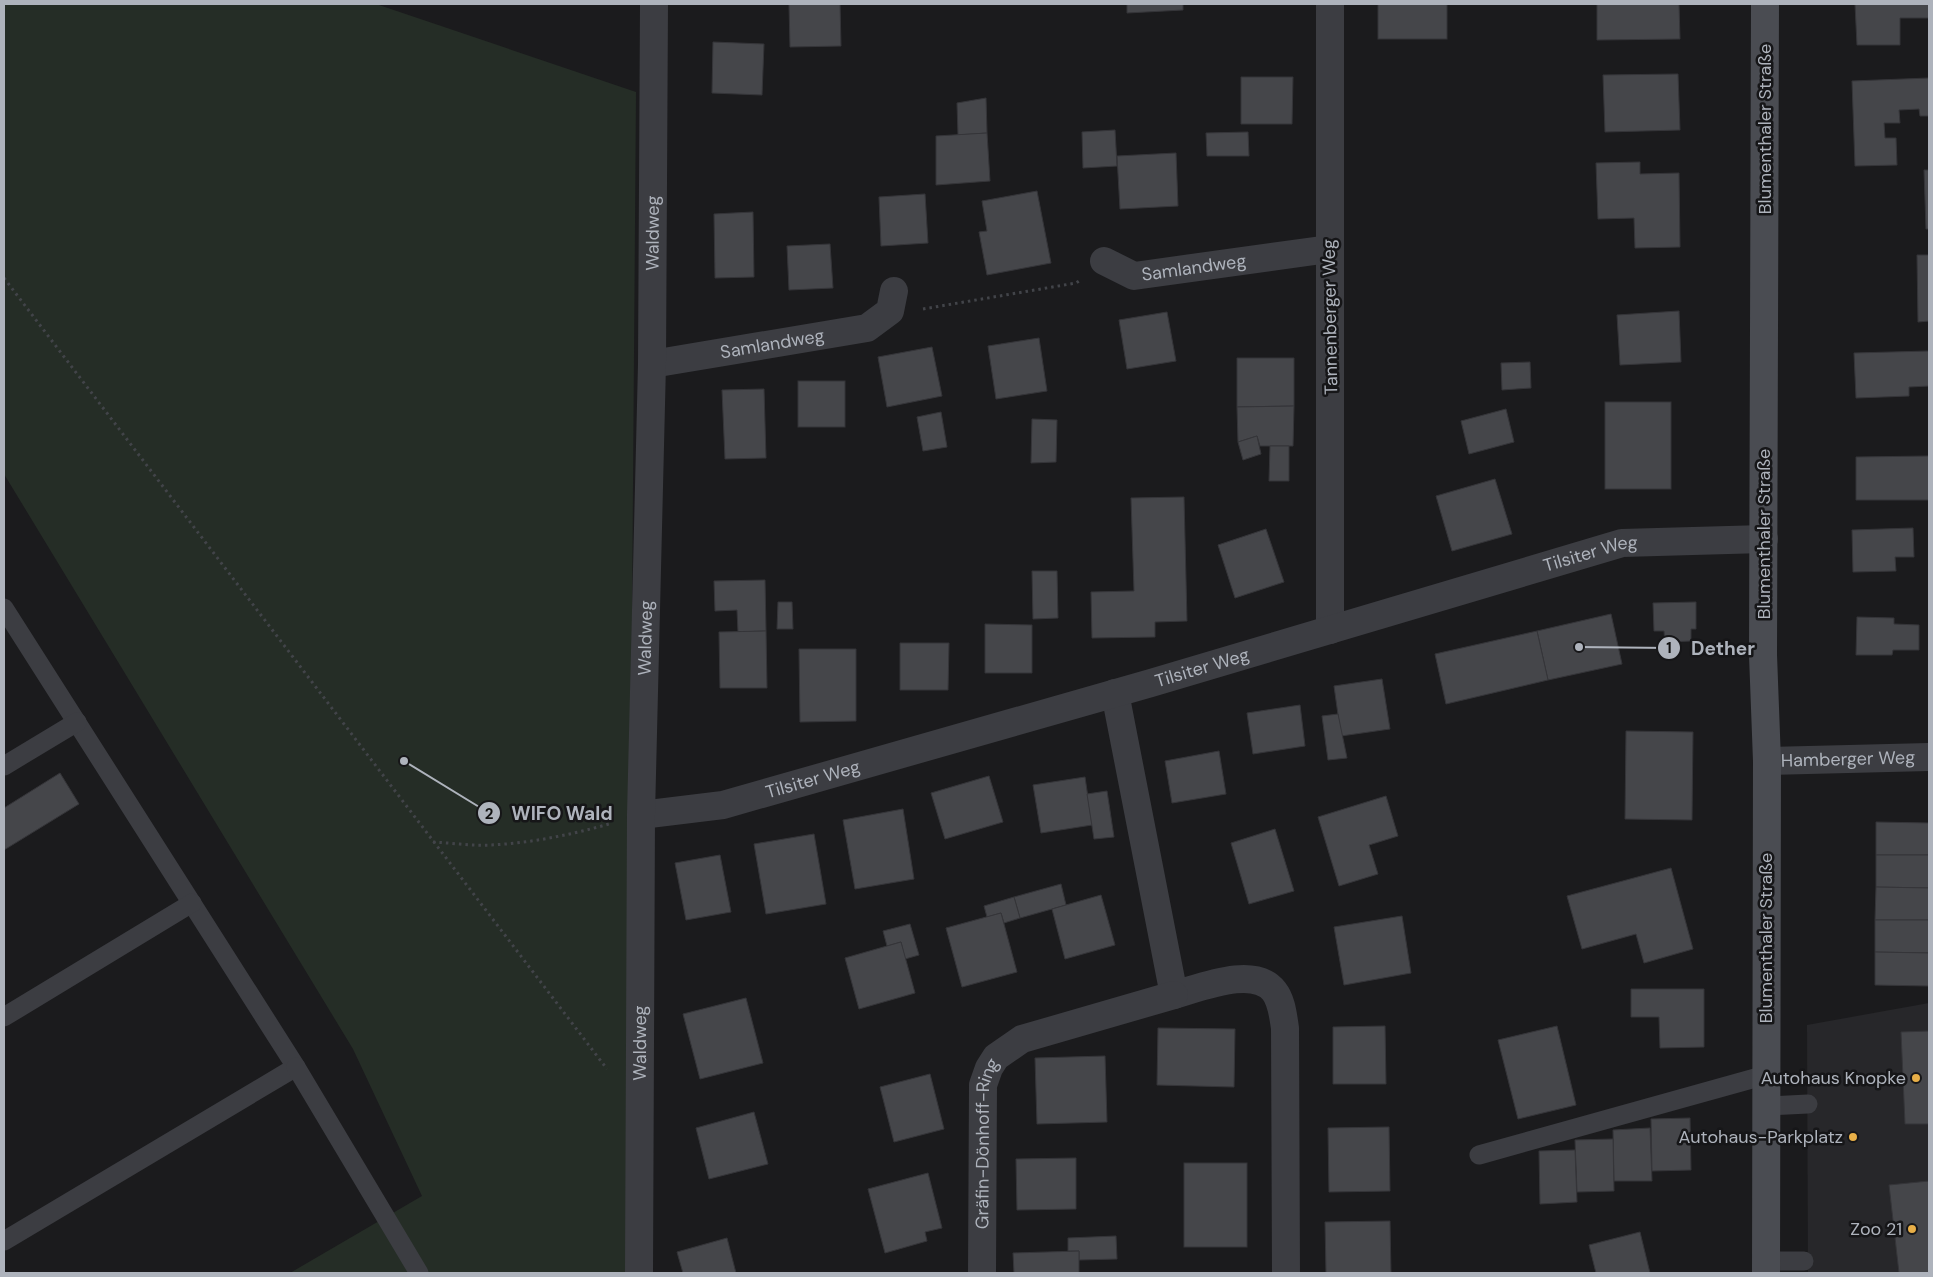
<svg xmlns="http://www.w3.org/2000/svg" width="1933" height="1277" font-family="'DM Sans',sans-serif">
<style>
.built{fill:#27272a}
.green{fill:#252d26}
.building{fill:#45464a;stroke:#353539}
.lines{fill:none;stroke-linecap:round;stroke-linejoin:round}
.path{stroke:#424449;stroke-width:3;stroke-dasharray:2.5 4;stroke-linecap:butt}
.service{stroke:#3c3d42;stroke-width:19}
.minor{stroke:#3c3d42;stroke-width:28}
.secondary{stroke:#4a4c52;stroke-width:28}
.poi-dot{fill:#e8af48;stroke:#161618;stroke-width:2}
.labels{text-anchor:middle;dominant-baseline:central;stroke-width:5;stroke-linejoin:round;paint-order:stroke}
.street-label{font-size:18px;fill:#aeb3bc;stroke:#161618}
.poi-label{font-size:18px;fill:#aeb3bc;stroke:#161618;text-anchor:end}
.leader{fill:none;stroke:#aeb3bc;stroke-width:2}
.callout-dot{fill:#aeb3bc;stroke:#161618;stroke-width:2}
.mark-label{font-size:15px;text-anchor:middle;font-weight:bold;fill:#111}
.callout-label{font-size:19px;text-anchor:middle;font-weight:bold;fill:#aeb3bc;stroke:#161618;stroke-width:5;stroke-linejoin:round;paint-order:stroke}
</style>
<rect width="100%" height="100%" fill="#1b1b1d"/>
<!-- built -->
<path class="built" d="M1929 1003V1273H1808L1807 1025Z"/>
<!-- green -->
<path class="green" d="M4 4H376L636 92 627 1273H290L422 1196 353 1049 4 474Z"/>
<!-- building -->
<g class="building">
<path d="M789 4H840L841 46 790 47Z"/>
<path d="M1127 4H1183V10L1127 13Z"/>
<rect x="1378" y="4" width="69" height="35"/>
<path d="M1597 4H1679L1680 39 1597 40Z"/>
<path d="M1855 4H1929V18H1900V45H1857Z"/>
<path d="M713 42 764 44 762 95 712 93Z"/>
<path d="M1678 74 1680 130 1605 132 1603 75Z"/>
<path d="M1241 77H1293L1292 124H1241Z"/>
<path d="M1929 78V116H1920L1919 109 1899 110 1900 123H1884L1885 138H1896L1897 165 1855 166 1852 81Z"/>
<path d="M986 98 987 133 958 135 957 103Z"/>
<path d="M1115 130 1117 166 1083 168 1082 132Z"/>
<path d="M1248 132 1249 156H1207L1206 133Z"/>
<path d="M987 133 990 181 936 185V136Z"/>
<path d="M1176 153 1178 206 1120 209 1117 156Z"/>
<path d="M1640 162V174L1679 173 1680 247 1635 248 1634 218 1598 219 1596 163Z"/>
<path d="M1924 170H1929V229H1926Z"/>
<path d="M1037 191 1051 263 987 275 979 232 987 231 982 201Z"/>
<path d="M925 194 928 243 881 246 879 197Z"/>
<path d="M753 212 754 277 715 278 714 214Z"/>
<path d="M830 244 833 288 789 290 787 246Z"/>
<path d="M1917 255H1929V321L1918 322Z"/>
<path d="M1679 311 1681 362 1620 365 1617 315Z"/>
<path d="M1167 312 1176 361 1127 369 1119 320Z"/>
<path d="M1039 338 1047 391 996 399 988 346Z"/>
<path d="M932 347 942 396 887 407 878 357Z"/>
<path d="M1929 351V386L1909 387V396L1856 398 1854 353Z"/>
<path d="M1237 358H1294V406L1237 407Z"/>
<path d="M1530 362 1531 388 1502 390 1501 363Z"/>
<rect x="798" y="381" width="47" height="46"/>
<path d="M764 389 766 458 725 459 722 390Z"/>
<rect x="1605" y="402" width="66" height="87"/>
<path d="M1294 406 1293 446H1260L1257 436 1238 442 1237 407Z"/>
<path d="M1506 409 1514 442 1469 454 1461 421Z"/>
<path d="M941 412 947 447 923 451 917 417Z"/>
<path d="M1032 419 1057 420 1056 462 1031 463Z"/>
<path d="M1257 436 1261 454 1243 460 1238 442Z"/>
<path d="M1270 446H1289V481H1269Z"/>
<path d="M1929 456V500H1856V457Z"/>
<path d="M1495 479 1512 534 1452 551 1436 496Z"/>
<path d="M1184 497 1187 621 1155 622V637L1092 638 1091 592 1134 591 1131 498Z"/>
<path d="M1913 528 1914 557H1895L1896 571 1853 572 1852 530Z"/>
<path d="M1266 529 1284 582 1235 598 1218 545Z"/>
<path d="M1032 571H1057L1058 618 1033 619Z"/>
<path d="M765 580 766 631 738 632 737 610 715 611 714 581Z"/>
<path d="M778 602H792L793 629H777Z"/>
<path d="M1696 602V629H1691V641L1665 642 1664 631H1654L1653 603Z"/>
<path d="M1611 614 1622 664 1548 680 1537 631Z"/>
<path d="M1857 617 1894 618V624L1919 625V650H1893L1892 655H1856Z"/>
<path d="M985 624 1032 625V673H985Z"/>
<path d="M766 631 767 688H720L719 632Z"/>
<path d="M1537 631 1548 680 1446 704 1435 654Z"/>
<path d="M900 643H949L948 690H900Z"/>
<path d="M799 649H856V721L800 722Z"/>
<path d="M1382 679 1390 729 1341 736 1334 686Z"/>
<path d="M1300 705 1305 746 1253 754 1247 713Z"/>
<path d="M1338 714 1347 758 1328 760 1322 716Z"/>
<path d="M1626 731 1693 732 1692 820 1625 819Z"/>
<path d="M1219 751 1226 794 1172 803 1165 761Z"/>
<path d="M60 773 79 804 4 850V808Z"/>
<path d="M989 776 1003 822 945 839 931 793Z"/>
<path d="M1085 777 1092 825 1041 833 1033 785Z"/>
<path d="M1107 791 1114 837 1094 839 1087 794Z"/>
<path d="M1386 796 1398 836 1369 845 1378 874 1339 886 1318 817Z"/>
<path d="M903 809 914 879 855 889 843 820Z"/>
<path d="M1876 822 1929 823V855H1876Z"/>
<path d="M1275 829 1294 891 1249 904 1231 843Z"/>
<path d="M814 834 826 904 766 914 754 844Z"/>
<path d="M720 855 731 912 686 920 675 863Z"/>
<path d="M1876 855H1929V888L1876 887Z"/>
<path d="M1671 868 1693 949 1644 963 1636 934 1582 949 1567 896Z"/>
<path d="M1061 884 1066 905 1020 918 1014 897Z"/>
<path d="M1876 887 1929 888V920H1875Z"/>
<path d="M1101 895 1115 945 1065 959 1052 909Z"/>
<path d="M1014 897 1020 918 1004 923 1001 913 987 917 984 906Z"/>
<path d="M1001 913 1017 972 962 987 946 928Z"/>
<path d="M1402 916 1411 973 1344 985 1334 927Z"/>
<path d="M1875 920H1929V953L1875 952Z"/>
<path d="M910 924 919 955 905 959 901 942 887 946 883 931Z"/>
<path d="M901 942 915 993 859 1009 845 958Z"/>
<path d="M1875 952 1929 953V986L1875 985Z"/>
<path d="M1631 989H1704V1047L1660 1048 1659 1017H1631Z"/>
<path d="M746 998 763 1063 700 1079 683 1014Z"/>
<path d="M1385 1026 1386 1084H1333V1027Z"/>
<path d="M1557 1026 1576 1105 1518 1119 1498 1040Z"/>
<path d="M1158 1028 1235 1029 1234 1087 1157 1085Z"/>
<path d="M1929 1031V1124H1905L1901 1032Z"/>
<path d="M1105 1056 1107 1122 1037 1124 1035 1058Z"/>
<path d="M930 1074 944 1129 894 1142 880 1087Z"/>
<path d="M754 1112 768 1164 709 1179 696 1128Z"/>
<path d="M1690 1118 1691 1170 1652 1171 1651 1119Z"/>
<path d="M1389 1127 1390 1191 1329 1192 1328 1128Z"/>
<path d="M1650 1128 1652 1181H1614L1613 1130Z"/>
<path d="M1613 1139 1614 1191 1577 1192 1575 1140Z"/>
<path d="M1575 1150 1577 1202 1540 1204 1539 1151Z"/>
<path d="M1076 1158V1209L1017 1210 1016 1159Z"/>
<rect x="1184" y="1163" width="63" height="84"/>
<path d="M928 1173 942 1228 925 1232 927 1241 885 1253 868 1189Z"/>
<path d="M1929 1181V1273H1899L1889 1185Z"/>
<path d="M1390 1221 1391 1273H1326L1325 1222Z"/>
<path d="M1640 1232 1650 1273H1596L1589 1245Z"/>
<path d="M1116 1236 1117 1259 1079 1260V1251H1068V1238Z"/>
<path d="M727 1238 736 1273H683L677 1252Z"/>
<path d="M1079 1251V1273H1014L1013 1253Z"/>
</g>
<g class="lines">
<!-- path -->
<g class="path">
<path d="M4 278 607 1069"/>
<path d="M923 309 1076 283 1079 281"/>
<path d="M433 842C452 843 472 846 491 845 531 843 570 835 609 824"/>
</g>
<!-- service -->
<g class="service">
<path d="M4 608 296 1067 4 1241"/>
<path d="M4 766 77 722"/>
<path d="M4 1017 192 903"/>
<path d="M296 1067 419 1273"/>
<path d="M1766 1106 1808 1104"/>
<path d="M1479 1155 1766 1075"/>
<path d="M1766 1261H1804"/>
</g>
<!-- minor -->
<g class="minor">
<path id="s1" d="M1104 261 1134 276 1329 249"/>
<path id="s2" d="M652 364 867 328 890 311 894 291"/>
<path d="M1330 630C1331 421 1329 213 1330 4"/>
<path d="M1115 693 1174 995C1200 988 1254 965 1274 991 1282 1001 1283 1016 1285 1028L1286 1273"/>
<path id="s3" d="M1767 761 1929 757"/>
<path id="s4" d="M641 815 723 805 1151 683 1622 543 1764 539"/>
<path id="s5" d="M639 1273 641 815 652 364 654 4"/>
<path id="s6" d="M982 1273 983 1085 989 1068 996 1057 1022 1039 1174 995"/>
</g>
<!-- secondary -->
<path class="secondary" d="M1765 4 1763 655 1767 761 1766 1273"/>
</g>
<!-- markers -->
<g class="poi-dot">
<circle cx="1916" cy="1078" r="5"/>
<circle cx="1853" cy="1137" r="5"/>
<circle cx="1912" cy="1229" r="5"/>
</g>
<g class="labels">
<!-- street labels -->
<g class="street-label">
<text transform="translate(1765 129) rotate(-90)">Blumenthaler Straße</text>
<text stroke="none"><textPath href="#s5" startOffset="1040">Waldweg</textPath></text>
<text stroke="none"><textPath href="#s1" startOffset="94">Samlandweg</textPath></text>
<text transform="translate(1330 317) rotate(-91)">Tannenberger Weg</text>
<text stroke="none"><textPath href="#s2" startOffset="122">Samlandweg</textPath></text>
<text transform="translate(1764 534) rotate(-90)">Blumenthaler Straße</text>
<text stroke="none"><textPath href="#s4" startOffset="986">Tilsiter Weg</textPath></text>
<text stroke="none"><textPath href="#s5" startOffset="635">Waldweg</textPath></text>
<text stroke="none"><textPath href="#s4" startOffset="581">Tilsiter Weg</textPath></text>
<text stroke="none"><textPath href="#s3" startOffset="81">Hamberger Weg</textPath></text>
<text stroke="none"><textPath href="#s4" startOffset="176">Tilsiter Weg</textPath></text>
<text transform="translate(1766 938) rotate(-90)">Blumenthaler Straße</text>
<text stroke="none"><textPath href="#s5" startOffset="230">Waldweg</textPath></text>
<text stroke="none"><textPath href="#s6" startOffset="130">Gräfin-Dönhoff-Ring</textPath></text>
</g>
<!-- poi labels -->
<g class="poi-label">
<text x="1906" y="1078">Autohaus Knopke</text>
<text x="1843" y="1137">Autohaus-Parkplatz</text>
<text x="1902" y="1229">Zoo 21</text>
</g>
</g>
<!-- callouts -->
<path class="leader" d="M1579 647L1669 648M404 761L489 813"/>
<g class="callout-dot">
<circle cx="1579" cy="647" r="5"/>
<circle cx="404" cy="761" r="5"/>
<circle cx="1669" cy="648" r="12"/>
<circle cx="489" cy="813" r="12"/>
</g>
<g class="mark-label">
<text x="1669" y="653">1</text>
<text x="489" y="819">2</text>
</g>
<g class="callout-label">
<text x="1723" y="655">Dether</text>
<text x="562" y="820">WIFO Wald</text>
</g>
<!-- border -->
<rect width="1933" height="1277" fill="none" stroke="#aeb3bc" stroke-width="10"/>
</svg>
